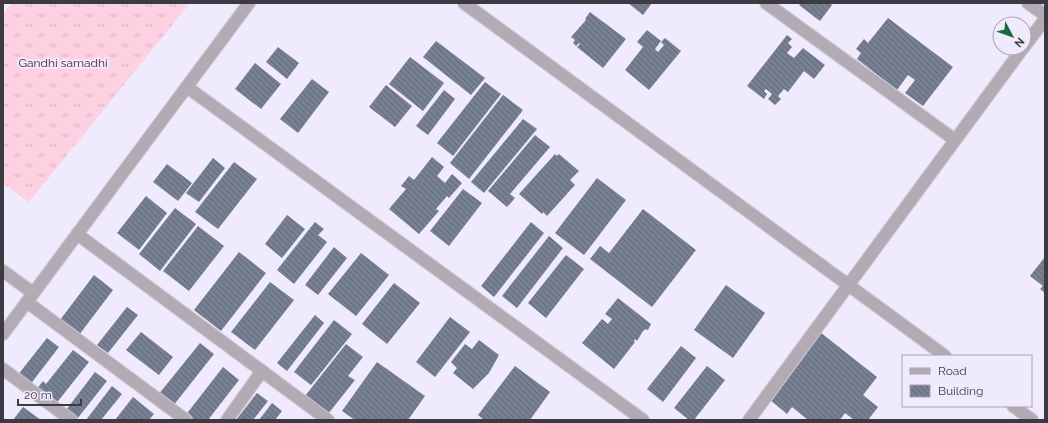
<svg xmlns="http://www.w3.org/2000/svg" width="1048" height="423" font-family="Raleway,sans-serif">
<style>
.grass{fill:url(#grass-tufts)}
.building{fill:url(#building-back-hatch)}
.lines{fill:none;stroke-linecap:round;stroke-linejoin:round}
.minor-casing{stroke:#cbc8d8;stroke-width:14}
.minor{stroke:#b3abb3;stroke-width:12}
.labels{text-anchor:middle;dominant-baseline:central;stroke-width:4;stroke-linejoin:round;paint-order:stroke}
.park-label{font-size:12px;fill:#541335;stroke:#efebfd}
</style>
<defs>
<pattern id="grass-tufts" width="24" height="20" patternUnits="userSpaceOnUse"><rect width="24" height="20" fill="#fdd1e2"/><path d="M3 7l-1-3M5 7V3M7 7l1-3M15 17l-1-3M17 17v-4M19 17l1-3" fill="none" stroke="#dab4c3"/></pattern>
<pattern id="building-back-hatch" width="6" height="6" patternUnits="userSpaceOnUse"><rect width="6" height="6" fill="#777f92"/><path d="M-1 5l2 2M0 0l6 6M5-1l2 2" fill="none" stroke="#636979"/></pattern>
</defs>
<rect width="100%" height="100%" fill="#efebfd"/>
<!-- grass -->
<path class="grass" d="M12 3H190L29 202 3 183V13Z"/>
<!-- building -->
<g class="building">
<path d="M628 3H652L643 15Z"/>
<path d="M801 3H830L832 5 820 21 799 5Z"/>
<path d="M590 12 626 39 603 68 577 47 580 44 579 43 576 46 573 43 575 40 571 37 586 20 585 19Z"/>
<path d="M888 18 953 67 923 106 905 93 915 80 908 75 897 90 857 59 861 53 856 49 864 39 868 43Z"/>
<path d="M647 30 661 41 655 49 658 52 664 45 661 42 665 38 681 51 649 90 625 70 643 47 637 42Z"/>
<path d="M787 35 792 39 788 43 792 47 787 53 794 58 803 48 825 65 814 79 804 71 788 92 784 89 778 96 781 99 775 105 768 99 772 94 766 89 764 91 767 94 764 99 747 86Z"/>
<path d="M436 41 485 78 471 95 423 57Z"/>
<path d="M278 47 299 63 287 79 266 62Z"/>
<path d="M410 57 444 83 423 111 389 84Z"/>
<path d="M255 63 281 84 261 109 235 89Z"/>
<path d="M312 79 329 92 298 133 280 119Z"/>
<path d="M485 82 501 94 453 156 437 143Z"/>
<path d="M386 85 412 106 395 127 369 107Z"/>
<path d="M444 90 455 99 428 135 416 126Z"/>
<path d="M503 95 523 110 469 179 450 163Z"/>
<path d="M523 119 537 129 484 193 471 182Z"/>
<path d="M535 135 550 147 510 194 515 198 507 207 488 191Z"/>
<path d="M555 154 557 156 559 154 579 171 570 180 575 185 547 216 543 212 542 214 519 194Z"/>
<path d="M432 157 444 167 437 176 445 183 452 174 462 183 449 198 447 196 436 209 439 211 419 234 389 209 406 189 401 186 409 176 414 180Z"/>
<path d="M213 158 225 168 199 202 186 193Z"/>
<path d="M234 162 257 179 218 229 195 212Z"/>
<path d="M167 164 192 183 178 201 153 182Z"/>
<path d="M597 178 626 200 584 255 555 233Z"/>
<path d="M463 189 482 203 449 246 430 231Z"/>
<path d="M146 196 167 213 139 250 117 233Z"/>
<path d="M175 208 196 224 160 271 139 254Z"/>
<path d="M643 209 696 250 652 307 590 259 600 246 609 253Z"/>
<path d="M287 215 305 229 282 258 265 244Z"/>
<path d="M315 222 324 229 318 235 327 242 294 284 277 270Z"/>
<path d="M531 222 544 233 494 297 481 286Z"/>
<path d="M198 226 224 246 189 291 163 271Z"/>
<path d="M549 236 563 248 517 308 502 296Z"/>
<path d="M334 247 347 258 318 295 305 285Z"/>
<path d="M239 252 266 273 221 331 194 310Z"/>
<path d="M361 253 389 275 356 316 328 294Z"/>
<path d="M566 255 584 269 546 318 528 303Z"/>
<path d="M1045 257V293L1040 289 1043 286 1030 276Z"/>
<path d="M94 275 113 290 79 335 60 320Z"/>
<path d="M270 282 294 300 255 350 231 332Z"/>
<path d="M394 283 420 303 387 344 362 324Z"/>
<path d="M726 285 765 313 733 358 694 330Z"/>
<path d="M618 298 651 324 648 330 646 329 643 331 637 341 635 339 634 341 635 342 614 369 582 343 602 319 608 324 612 319 605 314Z"/>
<path d="M127 307 138 315 108 353 97 345Z"/>
<path d="M315 315 324 323 287 371 277 363Z"/>
<path d="M450 317 470 332 435 377 416 362Z"/>
<path d="M334 320 352 334 311 385 294 372Z"/>
<path d="M141 332 173 357 159 375 126 350Z"/>
<path d="M820 332 877 377 863 395 878 407 868 420H854L845 413 840 420H808L792 407 787 414 769 399Z"/>
<path d="M47 338 59 347 29 386 17 376Z"/>
<path d="M479 340 499 355 489 373 473 389 453 373 457 368 451 362 465 344 472 349Z"/>
<path d="M200 343 214 354 173 406 158 395Z"/>
<path d="M346 344 363 357 348 376 355 380 328 414 305 396Z"/>
<path d="M681 346 696 358 663 402 647 389Z"/>
<path d="M73 350 89 362 55 405 36 390 43 381 46 384Z"/>
<path d="M377 362 425 396 408 420H355L342 411Z"/>
<path d="M515 366 550 392 530 420H484L478 415Z"/>
<path d="M707 366 725 380 694 420H689L674 408Z"/>
<path d="M223 367 239 380 208 420H190L185 416Z"/>
<path d="M95 372 107 381 77 419 66 410Z"/>
<path d="M112 386 122 394 101 420H86Z"/>
<path d="M257 393 268 401 253 420H236Z"/>
<path d="M133 397 154 414 149 420H115Z"/>
<path d="M272 403 282 411 275 420H259Z"/>
<path d="M23 407 41 420H13Z"/>
</g>
<g class="lines">
<defs>
<g id="minor">
<path d="M464 3 945 356"/>
<path d="M766 3 955 140"/>
<path d="M1028 3 1045 15"/>
<path d="M1024 47 1045 19"/>
<path d="M187 87 643 420"/>
<path d="M77 234 328 420"/>
<path d="M3 271 33 293"/>
<path d="M27 302 186 420"/>
<path d="M3 334 249 3"/>
<path d="M3 369 71 420"/>
<path d="M1013 406 1032 420"/>
<path d="M227 420 262 371"/>
<path d="M749 420 1023 48"/>
</g>
</defs>
<!-- minor casing -->
<use href="#minor" class="minor-casing"/>
<!-- minor -->
<use href="#minor" class="minor"/>
</g>
<g class="labels">
<!-- park labels -->
<g class="park-label">
<text x="63" y="63">Gandhi samadhi</text>
</g>
</g>
<!-- border -->
<rect width="1048" height="423" fill="none" stroke="#3c3a43" stroke-width="8"/>
<!-- legend -->
<rect x="902" y="355" width="130" height="52" fill="#efebfd" stroke="#a7a4b3"/>
<rect x="910" y="368" width="20" height="6" fill="#b3abb3" stroke="#a7a4b3"/>
<text x="938" y="375" font-size="12" fill="#3c3a43">Road</text>
<rect x="910" y="385" width="20" height="12" fill="url(#building-back-hatch)" stroke="#a7a4b3"/>
<text x="938" y="395" font-size="12" fill="#3c3a43">Building</text>
<!-- north arrow -->
<g transform="translate(1012 36) rotate(131)"><circle r="19" fill="#efebfd" stroke="#a7a4b3"/>
<path d="M0-3L7 15L0 10L-7 15Z" fill="#176c3e"/>
<text y="-6" font-size="11" font-weight="bold" text-anchor="middle" fill="#3c3a43">N</text>
</g>
<!-- scale -->
<path d="M18 399v6h63v-6" fill="none" stroke="#3c3a43" stroke-width="2"/>
<text x="24" y="399" font-size="12" fill="#3c3a43" stroke="#efebfd" stroke-width="3" paint-order="stroke">20 m</text>
</svg>
